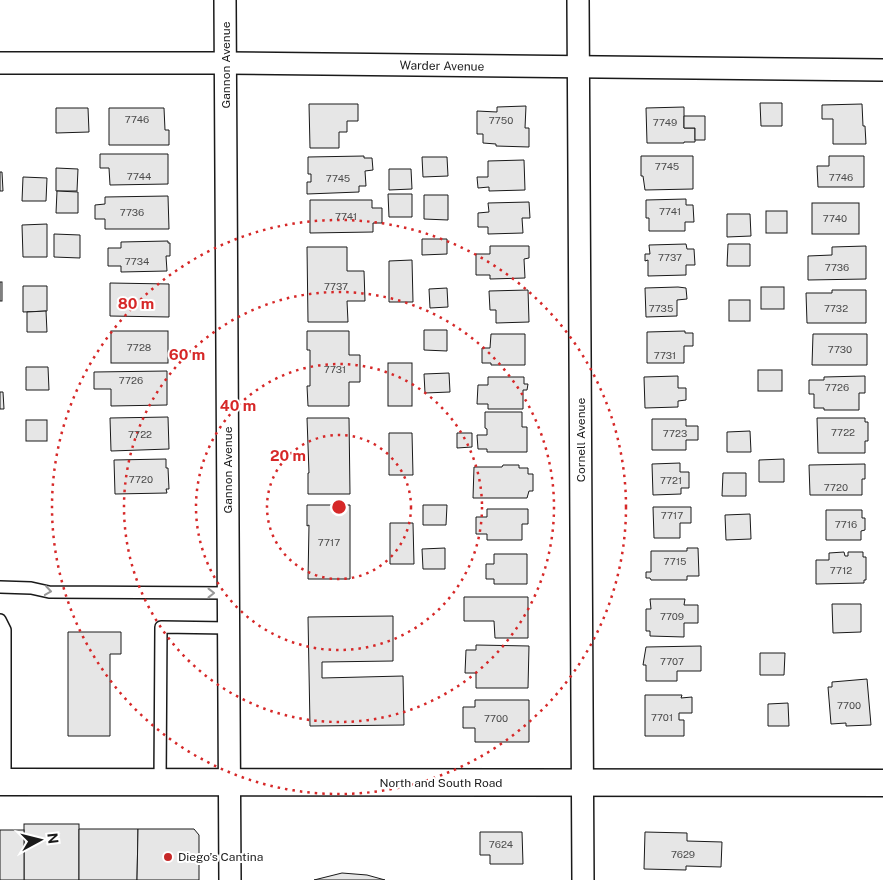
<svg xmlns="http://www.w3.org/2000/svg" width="883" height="880" font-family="'Public Sans',sans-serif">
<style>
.building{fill:#e6e6e6;stroke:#1a1a1a}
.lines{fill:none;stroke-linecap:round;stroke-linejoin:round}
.service-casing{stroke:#1a1a1a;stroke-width:14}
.minor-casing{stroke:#1a1a1a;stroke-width:24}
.tertiary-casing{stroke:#1a1a1a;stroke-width:29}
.service{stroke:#fff;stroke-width:11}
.minor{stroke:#fff;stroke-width:21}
.tertiary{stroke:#fff;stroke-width:26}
.oneway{stroke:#989898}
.ring{fill:none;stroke:#d62828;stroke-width:2.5;stroke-dasharray:2.5 5}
.poi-dot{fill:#c62828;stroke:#fff;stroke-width:2}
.labels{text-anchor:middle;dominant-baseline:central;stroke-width:4;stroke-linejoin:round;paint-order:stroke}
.number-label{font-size:10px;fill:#4d4d4d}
.street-label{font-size:12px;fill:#1a1a1a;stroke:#fff}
.poi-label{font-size:12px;fill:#1a1a1a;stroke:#fff;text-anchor:start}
.centre{fill:#d62828;stroke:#fff;stroke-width:2.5}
.ring-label{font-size:15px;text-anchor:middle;font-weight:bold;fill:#d62828;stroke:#fff;stroke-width:4;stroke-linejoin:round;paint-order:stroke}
</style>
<rect width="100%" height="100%" fill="#fff"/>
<!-- building -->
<g class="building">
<path d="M760 103H782V126H761Z"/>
<path d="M309 104H358V121H347V132H339V148H310Z"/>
<path d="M862 104 863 126H865L866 144H833V119H822V105Z"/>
<path d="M526 106 525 128H529V147L496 146V144L483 143V134H477V111L497 112V107Z"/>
<path d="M684 107V128H695V142H684V143H647L646 108Z"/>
<path d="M56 108H88L89 132 56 133Z"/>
<path d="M109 108H164L165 130H169V145H109Z"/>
<path d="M684 116H705V140H695V128H684Z"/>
<path d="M100 154H168V184L110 185 109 168H100Z"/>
<path d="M364 156V158H372L373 170 365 171 366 186H359V192L307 194V182H311V174H308V157Z"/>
<path d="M641 156H693V189L645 190 643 176H641Z"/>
<path d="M829 156H864V187H818L817 166H829Z"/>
<path d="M422 157H447L448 176 423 177Z"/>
<path d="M524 160 525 190 489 191V187L478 188 477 177H488V161Z"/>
<path d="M56 168 78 169 77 191H56Z"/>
<path d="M389 169H411L412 189 389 190Z"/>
<path d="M0 172H2L3 191H0Z"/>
<path d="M23 177 47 178 46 201H22Z"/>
<path d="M57 191 78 192V213H56Z"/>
<path d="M388 194H412V217H389Z"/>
<path d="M424 195H448V220L424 219Z"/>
<path d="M168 196 169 229H105V219H95V205L105 204V197Z"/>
<path d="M686 199V205H693L694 222H685V231H649V218H646V200Z"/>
<path d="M310 200H372V208H382V223H373V232L310 233Z"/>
<path d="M529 202 530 218H522L523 233 488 234V227H478V213L489 212 488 203Z"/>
<rect x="812" y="203" width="47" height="31"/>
<rect x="766" y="211" width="21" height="22"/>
<path d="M727 214H750L751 236 727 237Z"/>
<path d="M47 224V257H23L22 225Z"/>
<path d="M54 234 80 235V258L54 257Z"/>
<path d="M422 239H447V254L422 255Z"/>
<path d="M168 241V243H170V256H166L167 271 121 272V266H108V248H121V242Z"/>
<path d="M686 244 687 249H694L695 265H686V275L648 276V260L645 261V254H650L649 245Z"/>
<path d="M728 244H750V266H727Z"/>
<path d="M490 246H529V258L524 259 525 278 490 279V275H476V254H490Z"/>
<path d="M866 246V279L808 280V256L832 255V247Z"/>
<path d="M307 247H347V271H364L365 301H347L348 322H308Z"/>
<path d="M412 260 413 302H389V261Z"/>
<rect x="0" y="282" width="2" height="19"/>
<path d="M110 283 169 284V317L110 316Z"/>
<path d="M23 286H47V311L23 312Z"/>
<path d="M678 287 686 288 687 299 677 300V316L646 317 645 288Z"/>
<rect x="761" y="287" width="23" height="22"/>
<path d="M447 288 448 307 430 308 429 289Z"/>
<path d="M528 290 529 322 496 323V310H490L489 291Z"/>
<path d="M832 290H866V323H807L806 293H832Z"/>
<rect x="729" y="300" width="21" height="21"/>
<path d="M46 311 47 332H27V312Z"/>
<path d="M424 330H447V351L424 350Z"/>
<rect x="111" y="331" width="57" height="32"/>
<path d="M307 331H349V355H360V382H349V406H308L307 386H310V350H307Z"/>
<path d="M685 331V333H693V346H684V363H647V332Z"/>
<path d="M491 334H525V365H491V363H482V348H490Z"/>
<path d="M813 334H867V365H812Z"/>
<rect x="388" y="363" width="24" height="43"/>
<path d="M26 367H48L49 390H26Z"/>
<rect x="758" y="370" width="24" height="21"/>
<path d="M167 371V405L111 406V389H94V372Z"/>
<path d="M449 373 450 392 425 393 424 374Z"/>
<path d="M678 376V388H686V400L678 401V407L645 408 644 377Z"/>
<path d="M865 376V393H859V410H824V408H814V394H809V380H824V377Z"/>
<path d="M488 377H524V384H528L527 390H523V409H488V404H477L478 385H488Z"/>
<path d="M0 392H3L4 409H0Z"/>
<path d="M485 412H522V427H527V452H487V449H478L477 435H487V429L485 428Z"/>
<path d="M168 417 169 449 111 451 110 418Z"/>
<path d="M307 418H349L350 494H308V473H309Z"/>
<path d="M817 418H865V422H868V441H865V453H818Z"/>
<path d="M652 419H686V426H698V440H686V450H652Z"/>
<rect x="26" y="420" width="21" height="21"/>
<path d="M750 431 751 452H727V432Z"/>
<path d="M389 433H412L413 475H389Z"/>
<path d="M457 433H472V447L457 448Z"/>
<path d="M166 459V468H168L169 489H166L167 493 115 494 114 460Z"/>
<path d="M784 459V482H759V460Z"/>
<path d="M680 463V472H689V488H681V494L653 495 652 464Z"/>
<path d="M865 464V479H862V495H810L809 465Z"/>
<path d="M503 465H519V468H528V474H533V491H529L527 498H473L474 467H502Z"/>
<path d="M723 473H746V496H722Z"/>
<path d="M307 505H350V579H308L309 525 307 526Z"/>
<path d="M423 505H447L446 525H423Z"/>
<path d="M653 507H691V523H680V538H654Z"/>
<path d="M487 509H528V524H522V540H487V534H476V517H487Z"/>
<path d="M826 510H862V518H865V530L861 531V540H826Z"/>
<path d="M750 514 751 539 726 540 725 515Z"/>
<path d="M390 523H413L414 564H390Z"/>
<path d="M445 548V569H423L422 549Z"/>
<path d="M687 548H698L699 576H687V580H651L650 578H646V572H651V551H687Z"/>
<path d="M844 552 845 556H848V552H863V557H866V580H864V583L816 584V560H829V553Z"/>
<path d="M494 554H527V584H494V579H486V564H494Z"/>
<path d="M464 597H528V638H495L494 621H464Z"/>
<path d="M650 599H685L684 605H698V623H684V637L650 636V631H646V609H651Z"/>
<path d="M832 604H861V632L833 633Z"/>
<path d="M393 616V661L322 662V678L403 676 404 725 310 726 308 617Z"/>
<path d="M68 632H121V654H110V736H68Z"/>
<path d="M476 645 529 646 528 688H476V673H465L466 650H476Z"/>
<path d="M701 646V671H677V681H646V665H643L646 647Z"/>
<path d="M760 653H785L784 675H760Z"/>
<path d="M867 679 871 725 846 726V723L831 724 828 687H832V682Z"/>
<path d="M645 695H682L681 698 692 697V713H679V720H684V736H645Z"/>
<path d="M475 700H529V742H475V728H463V707H475Z"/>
<path d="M788 703 789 726H768V704Z"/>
<rect x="24" y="824" width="55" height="56"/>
<path d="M79 829H138L137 880H79Z"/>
<path d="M138 829H194L199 835V880H137Z"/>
<rect x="0" y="830" width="24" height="50"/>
<path d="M480 832H522L523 864H490V855H480Z"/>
<path d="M645 832 687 833V841L722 842 721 867 686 866V870L644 869Z"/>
<path d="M342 873 367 875 385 880H314Z"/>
</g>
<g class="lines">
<defs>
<g id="service">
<path d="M0 587 31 588 49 592 229 593"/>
<path d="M0 620 5 630V782"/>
<path d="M160 783 161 627 229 628"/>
</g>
<g id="minor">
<path d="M225 0 230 880"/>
<path d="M578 0 583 880"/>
<path d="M0 63H226L883 70"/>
</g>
<path id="tertiary" d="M0 782 883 783"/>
</defs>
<!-- service casing -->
<use href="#service" class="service-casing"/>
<!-- minor casing -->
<use href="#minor" class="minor-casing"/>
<!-- tertiary casing -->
<use href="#tertiary" class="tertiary-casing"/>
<!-- service -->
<use href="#service" class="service"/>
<!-- minor -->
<use href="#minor" class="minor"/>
<!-- tertiary -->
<use href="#tertiary" class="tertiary"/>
</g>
<!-- one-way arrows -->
<defs><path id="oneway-chevron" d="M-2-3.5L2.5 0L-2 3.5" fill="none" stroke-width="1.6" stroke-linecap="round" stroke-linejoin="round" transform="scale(1.25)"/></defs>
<g class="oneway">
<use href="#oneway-chevron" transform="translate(48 591) rotate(8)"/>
<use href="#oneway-chevron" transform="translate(211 593)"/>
</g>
<!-- distance rings -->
<g class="ring">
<circle cx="339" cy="507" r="72"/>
<circle cx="339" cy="507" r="143"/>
<circle cx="339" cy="507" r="215"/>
<circle cx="339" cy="507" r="287"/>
</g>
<!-- markers -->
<circle class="poi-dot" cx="168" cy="857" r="5"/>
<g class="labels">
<!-- number labels -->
<g class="number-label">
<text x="137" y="119">7746</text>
<text x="501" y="120">7750</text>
<text x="665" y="122">7749</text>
<text x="667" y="166">7745</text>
<text x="139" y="176">7744</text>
<text x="841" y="177">7746</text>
<text x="338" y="178">7745</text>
<text x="670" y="211">7741</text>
<text x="132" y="212">7736</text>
<text x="346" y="216">7741</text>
<text x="835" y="218">7740</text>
<text x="670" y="257">7737</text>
<text x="137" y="261">7734</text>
<text x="837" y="267">7736</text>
<text x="336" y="286">7737</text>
<text x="661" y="308">7735</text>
<text x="836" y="308">7732</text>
<text x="139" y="347">7728</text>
<text x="840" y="349">7730</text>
<text x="665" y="355">7731</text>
<text x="335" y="369">7731</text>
<text x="131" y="380">7726</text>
<text x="837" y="387">7726</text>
<text x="843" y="432">7722</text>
<text x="675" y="433">7723</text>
<text x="140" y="434">7722</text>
<text x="141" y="479">7720</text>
<text x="671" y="480">7721</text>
<text x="836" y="487">7720</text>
<text x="672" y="515">7717</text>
<text x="846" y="524">7716</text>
<text x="329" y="542">7717</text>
<text x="675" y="561">7715</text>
<text x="841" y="570">7712</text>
<text x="672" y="616">7709</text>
<text x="672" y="661">7707</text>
<text x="849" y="705">7700</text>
<text x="662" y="717">7701</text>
<text x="496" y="718">7700</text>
<text x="501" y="844">7624</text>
<text x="683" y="854">7629</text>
</g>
<!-- street labels -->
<g class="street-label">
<text transform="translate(226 65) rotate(-90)">Gannon Avenue</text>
<text transform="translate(442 66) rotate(1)">Warder Avenue</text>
<text transform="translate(581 440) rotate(-90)">Cornell Avenue</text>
<text transform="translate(228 470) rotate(-90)">Gannon Avenue</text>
<text x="441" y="783">North and South Road</text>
</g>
<!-- poi labels -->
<g class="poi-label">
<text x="178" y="857">Diego’s Cantina</text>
</g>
</g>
<circle cx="339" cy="507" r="8" class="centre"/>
<g class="ring-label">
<text x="136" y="309">80 m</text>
<text x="187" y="360">60 m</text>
<text x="238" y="411">40 m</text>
<text x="288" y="461">20 m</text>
</g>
<!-- north arrow -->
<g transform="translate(40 840) rotate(83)" stroke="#ffffff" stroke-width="4" paint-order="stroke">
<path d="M0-4L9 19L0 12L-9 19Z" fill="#1a1a1a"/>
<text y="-8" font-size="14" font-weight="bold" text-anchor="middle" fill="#1a1a1a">N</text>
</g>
</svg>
